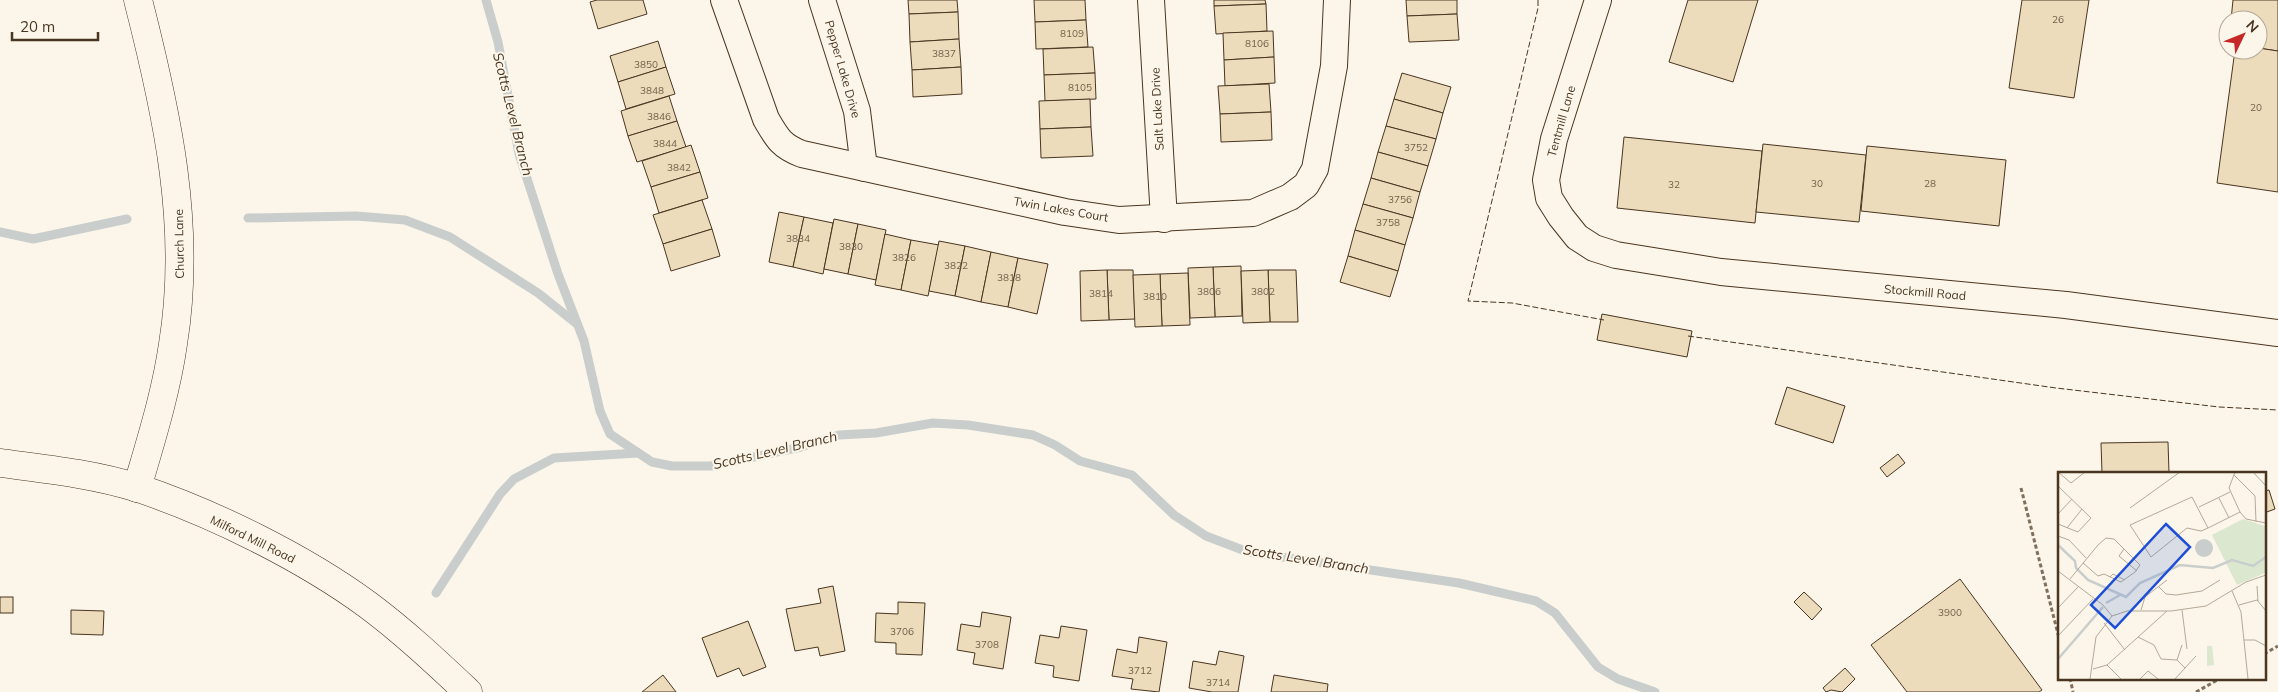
<svg xmlns="http://www.w3.org/2000/svg" width="2278" height="692" font-family="Mulish,sans-serif">
<style>
.lines{fill:none;stroke-linecap:round;stroke-linejoin:round}
.stream{stroke:#c9cecd;stroke-width:9}
.building{fill:#ecdcbc;stroke:#4a3520}
.minor-casing{stroke:#4a3520;stroke-width:28}
.tertiary-casing{stroke:#4a3520;stroke-width:29}
.secondary-casing{stroke:#4a3520;stroke-width:29}
.path{stroke:#7f6f5c;stroke-width:3;stroke-dasharray:4 2.5;stroke-linecap:butt}
.minor{stroke:#fbf6e9;stroke-width:26}
.tertiary{stroke:#fbf6e9;stroke-width:28}
.secondary{stroke:#fbf6e9;stroke-width:28}
.fence{stroke:#4a3520;stroke-width:1;stroke-dasharray:6 2.5;stroke-linecap:butt}
.labels{text-anchor:middle;dominant-baseline:central;stroke-width:4;stroke-linejoin:round;paint-order:stroke}
.number-label{font-size:10px;fill:#725f47}
.street-label{font-size:12px;fill:#4a3520;stroke:#fbf6e9}
.water-label{font-size:14px;font-style:italic;fill:#4a3520;stroke:#fbf6e9}
.inset-river{fill:none;stroke:#c9cecd;stroke-width:2.5}
.inset-road{fill:none;stroke:#b4a999;stroke-width:1}
.view{fill:#1d4ed8;fill-opacity:0.15;stroke:#1d4ed8;stroke-width:2.5}
.inset-edge{fill:none;stroke:#4a3520;stroke-width:2.5}
</style>
<rect width="100%" height="100%" fill="#fbf6e9"/>
<g class="lines">
<!-- stream -->
<g class="stream">
<path d="M486 0 498 42 519 154 558 274 584 341 600 411 610 434 652 462 672 466H711L801 447 839 435 876 433 933 423 968 425 1033 435 1055 445 1080 461 1132 475 1174 515 1206 536 1248 552 1459 583 1536 601 1555 613 1598 667 1618 679 1655 692"/>
<path d="M248 218 356 216 405 220 450 237 538 293 577 324"/>
<path d="M0 232 33 239 127 219"/>
<path d="M436 593 500 494 514 479 554 458 638 453"/>
</g>
</g>
<!-- building -->
<g class="building">
<path d="M597 0H643L647 14 598 29 590 2Z"/>
<path d="M908 0H957L958 12 909 14Z"/>
<path d="M1034 0H1085L1086 20 1035 22Z"/>
<path d="M1214 0H1265L1266 4 1214 6Z"/>
<path d="M1406 0H1457V14L1407 16Z"/>
<path d="M1688 0H1758L1733 82 1669 62Z"/>
<path d="M2022 0H2089L2074 98 2009 88Z"/>
<path d="M2233 0H2278V51L2258 48V20H2231Z"/>
<path d="M1266 4 1267 31 1216 34 1214 6Z"/>
<path d="M958 12 959 39 910 42 909 14Z"/>
<path d="M1457 14 1459 40 1409 42 1407 16Z"/>
<path d="M1086 20 1088 47 1036 49 1035 22Z"/>
<path d="M1273 31 1274 57 1224 60 1223 33Z"/>
<path d="M959 39 961 67 912 70 910 42Z"/>
<path d="M658 41 666 67 618 82 610 56Z"/>
<path d="M1093 47 1095 73 1044 75 1043 49Z"/>
<path d="M2258 48 2278 51V192L2217 183 2235 50H2258Z"/>
<path d="M1274 57 1275 83 1225 86 1224 60Z"/>
<path d="M666 67 675 94 626 109 618 82Z"/>
<path d="M961 67 962 94 913 97 912 70Z"/>
<path d="M1095 73 1096 99 1045 101 1044 75Z"/>
<path d="M1402 73 1451 87 1443 113 1394 99Z"/>
<path d="M1269 84 1271 112 1220 114 1218 86Z"/>
<path d="M669 96 677 121 628 136 621 111Z"/>
<path d="M1090 99 1091 127 1040 129 1039 101Z"/>
<path d="M1394 99 1443 113 1436 139 1386 126Z"/>
<path d="M1271 112 1272 140 1221 142 1220 114Z"/>
<path d="M677 121 686 147 637 162 628 136Z"/>
<path d="M1386 126 1436 139 1428 166 1378 152Z"/>
<path d="M1091 127 1093 156 1041 158 1040 129Z"/>
<path d="M1624 137 1762 151 1755 223 1617 208Z"/>
<path d="M1763 144 1866 155 1859 222 1756 212Z"/>
<path d="M691 145 700 172 651 187 642 161Z"/>
<path d="M1867 146 2006 160 1999 226 1861 211Z"/>
<path d="M1378 152 1428 166 1420 192 1371 178Z"/>
<path d="M700 172 708 198 659 213 651 187Z"/>
<path d="M1371 178 1420 192 1413 218 1363 204Z"/>
<path d="M702 200 712 229 663 244 653 215Z"/>
<path d="M1363 204 1413 218 1405 245 1355 230Z"/>
<path d="M779 212 804 217 793 267 769 262Z"/>
<path d="M804 217 833 223 823 274 793 267Z"/>
<path d="M834 219 858 224 848 274 824 269Z"/>
<path d="M858 224 886 230 876 280 848 274Z"/>
<path d="M712 229 720 256 671 271 663 244Z"/>
<path d="M1355 230 1405 245 1398 271 1348 256Z"/>
<path d="M885 234 911 240 901 290 875 285Z"/>
<path d="M911 240 939 245 928 296 901 290Z"/>
<path d="M939 241 965 246 955 296 929 291Z"/>
<path d="M965 246 991 252 981 302 955 296Z"/>
<path d="M991 252 1018 258 1008 307 981 302Z"/>
<path d="M1348 256 1398 271 1390 297 1340 282Z"/>
<path d="M1018 258 1048 264 1037 314 1008 307Z"/>
<path d="M1241 266 1242 316 1215 317 1213 267Z"/>
<path d="M1213 267 1215 317 1190 318 1188 268Z"/>
<path d="M1107 270H1133L1135 319 1109 320Z"/>
<path d="M1107 270 1109 320 1081 321 1080 271Z"/>
<path d="M1268 270H1296L1298 322H1270Z"/>
<path d="M1268 270 1270 322 1243 323 1241 271Z"/>
<path d="M1188 273 1190 325 1162 326 1160 274Z"/>
<path d="M1160 274 1162 326 1135 327 1133 275Z"/>
<path d="M1602 314 1692 331 1687 357 1597 340Z"/>
<path d="M1787 387 1845 406 1833 443 1775 424Z"/>
<path d="M2168 442 2169 473H2102L2101 443Z"/>
<path d="M1898 454 1905 463 1887 477 1880 468Z"/>
<path d="M2269 490 2275 509 2264 513V491Z"/>
<path d="M1960 579 2042 690 2039 692H1907L1871 645Z"/>
<path d="M833 586 845 651 820 656 818 647 795 651 786 609 821 603 818 589Z"/>
<path d="M1804 592 1822 609 1812 620 1794 602Z"/>
<rect x="0" y="597" width="13" height="16"/>
<path d="M898 602 925 603 922 655 896 654V643L875 642 876 613 898 614Z"/>
<path d="M71 610 104 611 103 635 71 634Z"/>
<path d="M982 612 1011 617 1003 669 973 664 975 653 957 650 961 624 980 627Z"/>
<path d="M748 621 766 667 743 676 739 668 717 677 702 638Z"/>
<path d="M1061 626 1087 630 1079 681 1053 677 1054 666 1035 663 1040 635 1059 638Z"/>
<path d="M1139 637 1167 642 1159 692 1131 689 1133 679 1112 676 1117 649 1137 653Z"/>
<path d="M1219 651 1244 656 1238 692H1212L1189 688 1193 661 1216 665Z"/>
<path d="M1845 668 1855 679 1842 692 1831 690 1826 692 1823 688Z"/>
<path d="M663 675 676 692H642Z"/>
<path d="M1274 675 1328 684 1327 692H1271Z"/>
</g>
<g class="lines">
<defs>
<g id="minor">
<path d="M724 0 766 119C777 138 781 146 802 154L1065 212 1119 220 1253 213 1290 197 1306 185 1315 169 1334 66 1337 0"/>
<path d="M822 0 857 111 864 168"/>
<path d="M1151 0 1164 219"/>
<path d="M1598 0 1554 139 1546 180 1549 198 1561 217 1577 237 1594 248 1616 255 1721 272 2066 305 2278 333"/>
</g>
<path id="tertiary" d="M137 488C151 440 166 393 173 344 192 227 167 113 138 0"/>
<path id="secondary" d="M0 463C46 469 94 474 138 488 213 513 304 558 368 605 403 631 436 662 468 692"/>
</defs>
<!-- minor casing -->
<use href="#minor" class="minor-casing"/>
<!-- tertiary casing -->
<use href="#tertiary" class="tertiary-casing"/>
<!-- secondary casing -->
<use href="#secondary" class="secondary-casing"/>
<!-- path -->
<g class="path">
<path d="M2021 488 2059 638"/>
<path d="M2264 654 2278 646"/>
<path d="M2070 678 2073 692"/>
<path d="M2196 692 2221 678"/>
</g>
<!-- minor -->
<use href="#minor" class="minor"/>
<!-- tertiary -->
<use href="#tertiary" class="tertiary"/>
<!-- secondary -->
<use href="#secondary" class="secondary"/>
<!-- fence -->
<g class="fence">
<path d="M1538 0V8L1468 301 1512 303 1604 320"/>
<path d="M1688 336 2056 388 2219 407 2278 410"/>
</g>
</g>
<g class="labels">
<!-- number labels -->
<g class="number-label">
<text x="2058" y="19">26</text>
<text x="1072" y="33">8109</text>
<text x="1257" y="43">8106</text>
<text x="944" y="53">3837</text>
<text x="646" y="64">3850</text>
<text x="1080" y="87">8105</text>
<text x="652" y="90">3848</text>
<text x="2256" y="107">20</text>
<text x="659" y="116">3846</text>
<text x="665" y="143">3844</text>
<text x="1416" y="147">3752</text>
<text x="679" y="167">3842</text>
<text x="1817" y="183">30</text>
<text x="1930" y="183">28</text>
<text x="1674" y="184">32</text>
<text x="1400" y="199">3756</text>
<text x="1388" y="222">3758</text>
<text x="798" y="238">3834</text>
<text x="851" y="246">3830</text>
<text x="904" y="257">3826</text>
<text x="956" y="265">3822</text>
<text x="1009" y="277">3818</text>
<text x="1209" y="291">3806</text>
<text x="1263" y="291">3802</text>
<text x="1101" y="293">3814</text>
<text x="1155" y="296">3810</text>
<text x="1950" y="612">3900</text>
<text x="902" y="631">3706</text>
<text x="987" y="644">3708</text>
<text x="1140" y="670">3712</text>
<text x="1218" y="682">3714</text>
</g>
<!-- street labels -->
<g class="street-label">
<text transform="translate(843 69) rotate(74)">Pepper Lake Drive</text>
<text transform="translate(1157 109) rotate(-93)">Salt Lake Drive</text>
<text transform="translate(1561 121) rotate(-74)">Tentmill Lane</text>
<text transform="translate(1061 209) rotate(10)">Twin Lakes Court</text>
<text transform="translate(179 244) rotate(-91)">Church Lane</text>
<text transform="translate(1925 292) rotate(5)">Stockmill Road</text>
<text transform="translate(253 539) rotate(26)">Milford Mill Road</text>
</g>
<!-- water labels -->
<g class="water-label">
<text transform="translate(513 114) rotate(76)">Scotts Level Branch</text>
<text transform="translate(775 450) rotate(-13)">Scotts Level Branch</text>
<text transform="translate(1306 559) rotate(9)">Scotts Level Branch</text>
</g>
</g>
<!-- overview -->
<g transform="translate(2058 472)">
<rect width="208" height="208" fill="#fbf6e9"/>
<path d="M185 47 207 54V101L179 113 154 63ZM149 174H154L156 193 149 194Z" fill="#dce7d0"/>
<path d="M137 76a9 9 0 1 1 18 0a9 9 0 1 1-18 0Z" fill="#c9cecd"/>
<path class="inset-river" d="M0 73 17 89 18 96 30 108 68 125 82 111 122 93 155 96 174 88 195 94 208 85M48 131 62 123M0 187 45 135"/>
<path class="inset-road" d="M0 0 13 11 27 0M177 0 171 16 182 40 188 47 208 51M195 0 208 14M176 3 197 24 198 50M0 14 33 46 20 60 0 52M161 26 171 46M141 35 172 20M72 36 122 0M0 42 14 27M9 56 24 37M150 56 134 25 72 53 93 85 129 56 143 59 150 56 182 40M0 64 11 68 28 86M66 77 61 84 79 99M0 99 45 133 54 144M52 105 55 102 67 108M12 107 40 73 48 66 56 67 82 93 77 100 63 110 46 102 40 104 25 91M199 114 200 129M101 115 108 122 118 123 144 119 162 108M174 119 183 140 190 207M181 133 199 128 208 139M0 136 20 115M83 138 87 125 109 108M124 138 129 177M46 151 67 178M0 164 35 127M80 165 96 173 103 187 119 188 127 196M186 168H197L208 174M119 188 124 173M49 193 63 207M35 197 49 193 109 139M32 207 38 165 54 144 69 139H113L148 134 188 110 208 103M82 207 90 199 100 207M117 207 138 184"/>
<path class="view" d="M108 52 132 75 57 156 33 133Z"/>
<rect width="208" height="208" class="inset-edge"/>
</g>
<!-- north arrow -->
<g transform="translate(2243 35) rotate(47)"><circle r="24" fill="#fbf6e9" stroke="#b4a999"/>
<path d="M0-4L9 19L0 12L-9 19Z" fill="#c62828"/>
<text y="-8" font-size="14" font-weight="bold" text-anchor="middle" fill="#4a3520">N</text>
</g>
<!-- scale -->
<path d="M12 32v8h86v-8" fill="none" stroke="#4a3520" stroke-width="2.5"/>
<text x="20" y="32" font-size="15" fill="#4a3520" stroke="#fbf6e9" stroke-width="4" paint-order="stroke">20 m</text>
</svg>
